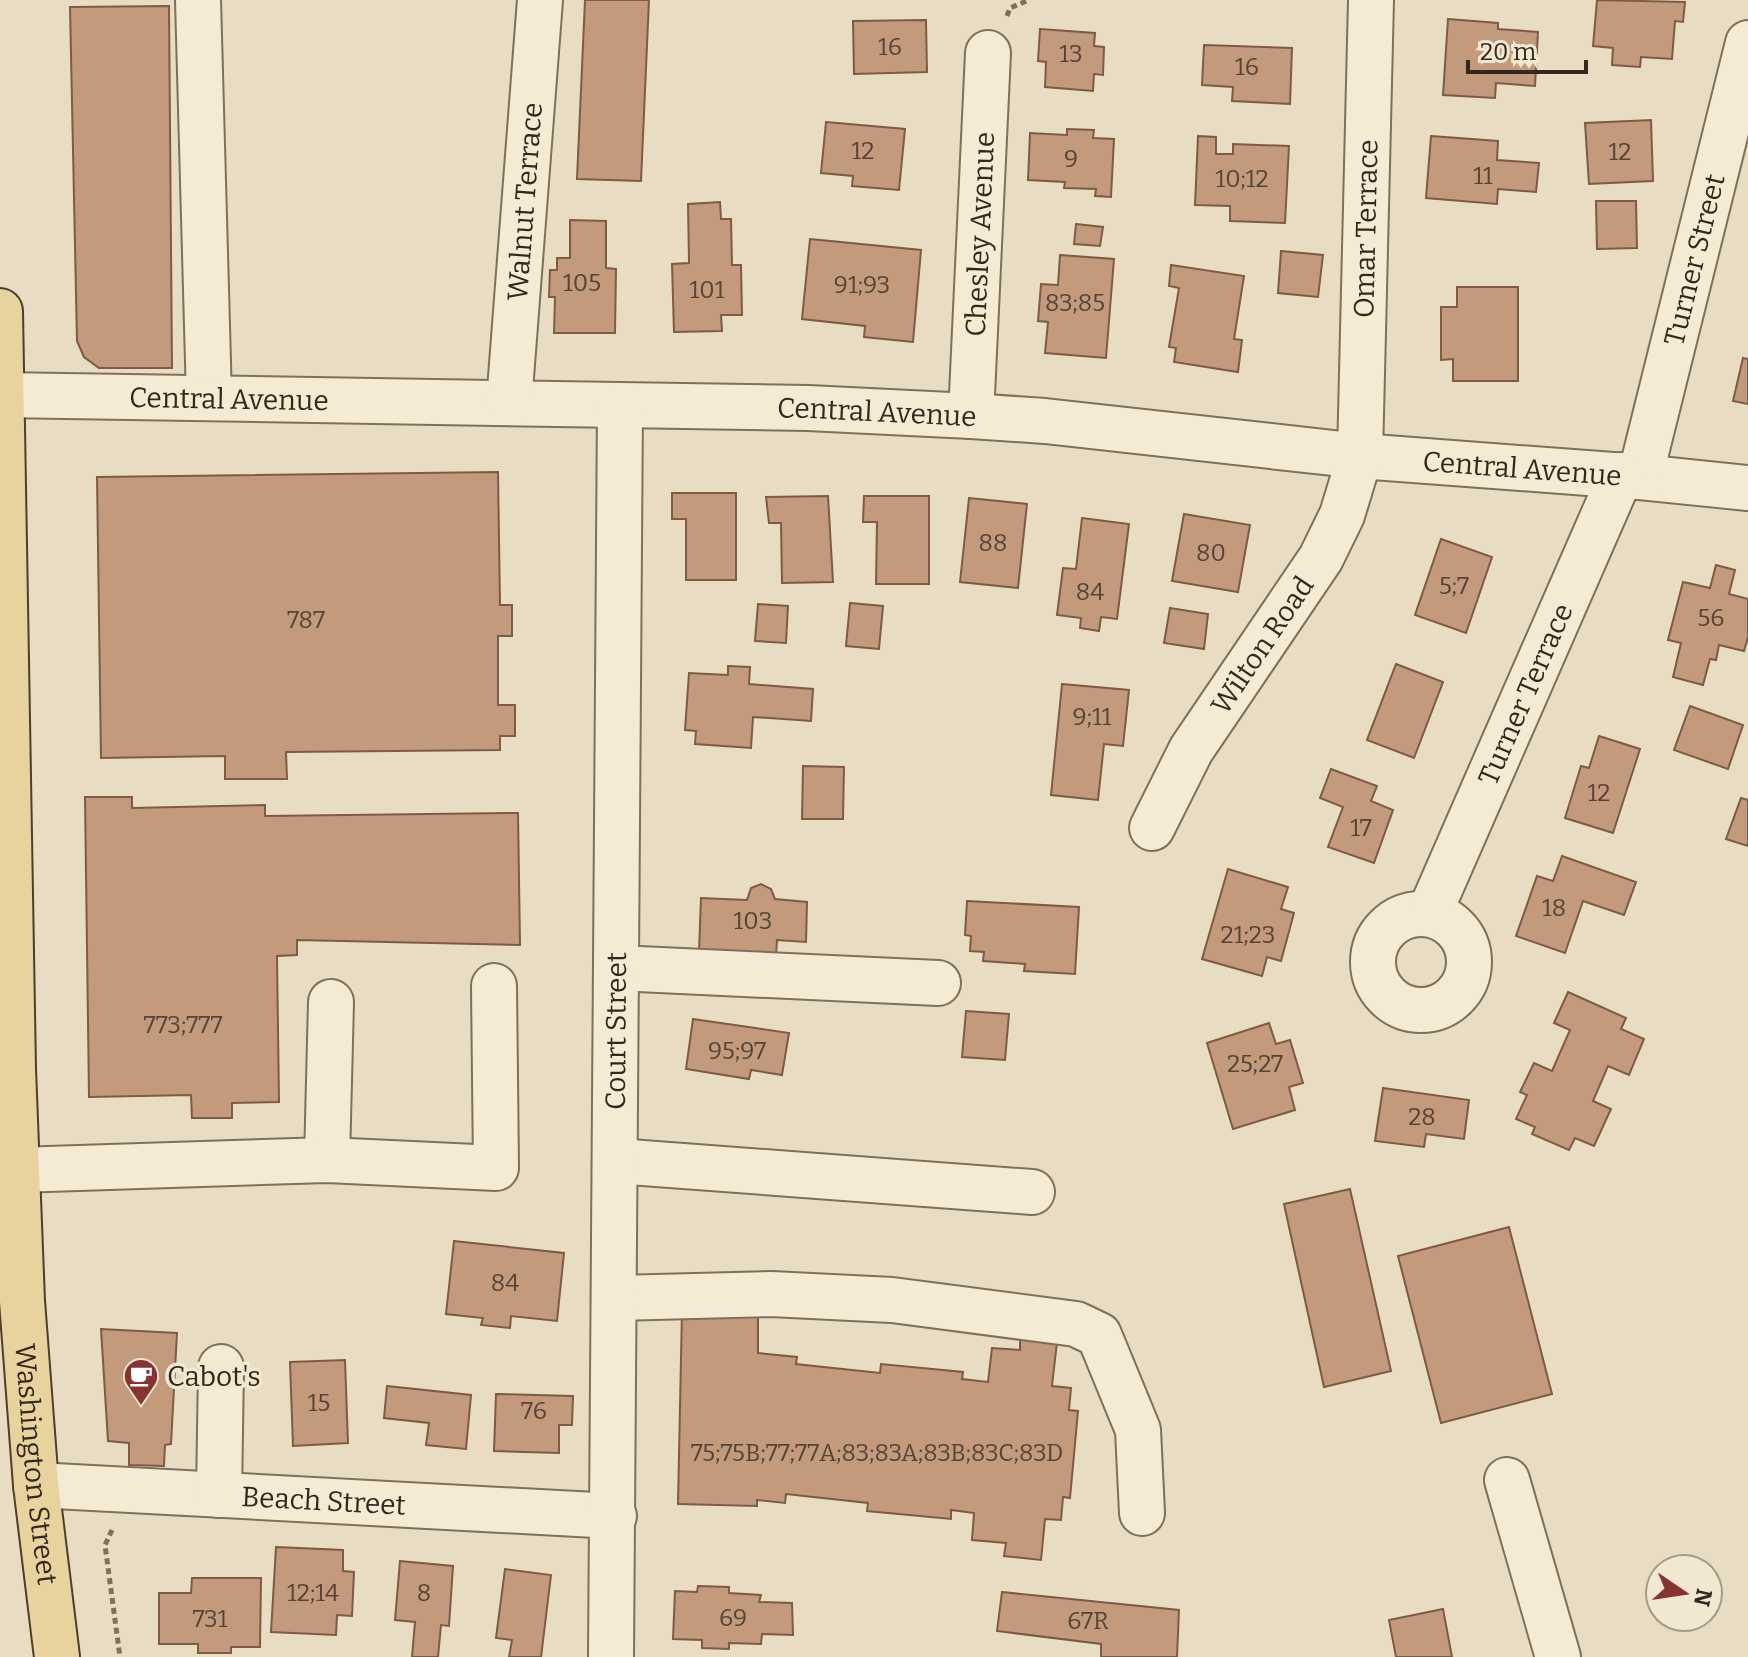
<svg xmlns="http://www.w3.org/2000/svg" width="1748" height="1657" font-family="Bitter,serif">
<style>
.building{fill:#c39a7c;stroke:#7d5b44;stroke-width:2}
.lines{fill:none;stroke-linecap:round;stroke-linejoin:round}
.minor-casing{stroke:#806f5b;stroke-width:48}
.major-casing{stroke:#4e3e2f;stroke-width:48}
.path{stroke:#806f5b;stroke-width:5;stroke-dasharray:6 4;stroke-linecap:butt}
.minor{stroke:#f4ebd4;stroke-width:44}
.major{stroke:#e8d29d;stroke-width:44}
.labels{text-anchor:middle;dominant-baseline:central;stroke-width:7;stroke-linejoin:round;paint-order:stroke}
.number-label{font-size:24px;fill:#564436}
.street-label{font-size:28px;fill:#32281e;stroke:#f1e8d1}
.poi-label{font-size:28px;fill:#32281e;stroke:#f1e8d1;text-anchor:start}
</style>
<rect width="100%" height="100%" fill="#e8ddc2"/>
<!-- building -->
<g class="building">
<path d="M585 0H649L641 181 577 179Z"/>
<path d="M1597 0 1685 2 1683 22 1675 21 1672 59 1641 57 1640 67 1612 65 1613 48 1593 46Z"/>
<path d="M169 6 172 368H99L84 357 77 341 70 7Z"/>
<path d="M1448 19 1498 23V29L1538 32 1535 86 1496 83 1495 98 1443 95Z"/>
<path d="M926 20 927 72 854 74 853 21Z"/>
<path d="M1040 29 1095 33 1094 46 1104 47 1103 75 1094 74 1093 91 1045 87 1046 62 1038 61Z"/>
<path d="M1204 45 1292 48 1290 104 1232 101 1233 87 1202 85Z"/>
<path d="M1651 120 1653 181 1589 184 1585 123Z"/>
<path d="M826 122 905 129 899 190 852 186 853 176 821 173Z"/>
<path d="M1067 129 1094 130 1093 138 1114 139 1111 197 1095 196 1096 189 1064 188 1065 182 1028 180 1030 133 1067 135Z"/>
<path d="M1198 136 1216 137V154H1233V144L1289 146 1285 223 1230 221V206L1195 205Z"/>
<path d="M1431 136 1498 141 1497 160 1539 163 1536 192 1498 189 1497 204 1426 198Z"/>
<path d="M1596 201H1636L1637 248 1597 249Z"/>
<path d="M720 202 721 219H731L732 265H741L742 315H721L722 331 674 332 672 264 689 263 688 204Z"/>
<path d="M570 220 606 221V268L616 269 615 333H554L555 297H549L550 270H557V258H570Z"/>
<path d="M1076 224 1103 227 1100 246 1074 244Z"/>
<path d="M810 239 921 250 913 342 864 337 865 326 802 319Z"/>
<path d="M1281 251 1323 255 1318 297 1278 293Z"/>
<path d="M1060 255 1114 259 1106 358 1045 353 1048 322 1038 321 1041 284 1058 285Z"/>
<path d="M1171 265 1244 276 1234 339 1242 340 1238 372 1174 362 1176 348 1169 347 1179 288 1169 286Z"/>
<path d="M1457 287H1518V381H1453V359L1441 360V307H1457Z"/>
<path d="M1743 358 1748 359V404L1733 401Z"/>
<path d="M498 472 500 605H512V636H498V705H515V736H500V750L286 752 287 779H225V756L101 758 97 477Z"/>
<path d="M672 493H736V580H686V519H672Z"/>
<path d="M828 496 833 582 782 583 781 523H769L766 497Z"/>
<path d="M864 496H929V584H876L877 522H863Z"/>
<path d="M969 498 1027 504 1018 588 960 582Z"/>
<path d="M1184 514 1250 525 1238 592 1172 581Z"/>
<path d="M1082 518 1129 524 1117 619 1101 617 1099 631 1080 628 1081 618 1057 615 1063 568 1076 569Z"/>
<path d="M1441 539 1492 557 1466 633 1415 615Z"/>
<path d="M1716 565 1735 570 1729 594 1748 599V637L1744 651 1719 645 1716 660 1710 659 1703 685 1673 677 1681 643 1668 640 1683 582 1710 588Z"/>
<path d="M850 603 883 606 879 649 846 646Z"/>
<path d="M758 604 788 606 786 643 755 641Z"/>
<path d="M1170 608 1208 614 1204 649 1164 643Z"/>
<path d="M1396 664 1443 682 1414 758 1367 740Z"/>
<path d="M728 666 750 667 749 684 813 689 811 721 753 717 751 748 695 744 696 731 685 730 689 673 728 675Z"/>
<path d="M1062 684 1129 690 1123 746 1104 744 1098 800 1051 795Z"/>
<path d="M1690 706 1743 725 1728 769 1674 750Z"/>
<path d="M1599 736 1640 749 1613 833 1565 818 1581 766 1589 768Z"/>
<path d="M803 766 844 767 843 819H802Z"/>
<path d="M1331 769 1377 786 1371 801 1393 810 1374 863 1328 847 1343 807 1320 798Z"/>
<path d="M85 797H132V808L265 805V816L518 813 520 945 297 940V955L277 956 279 1102 232 1103V1118H192L191 1095 89 1097Z"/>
<path d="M1741 798 1748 800V846L1726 839Z"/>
<path d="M1562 856 1636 882 1624 915 1583 901 1565 953 1516 936 1537 876 1553 881Z"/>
<path d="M1228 869 1288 887 1281 909 1294 913 1281 961 1267 957 1262 976 1202 959Z"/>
<path d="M761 884 771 889 775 899 807 902 806 942 777 940 776 955 699 951 701 898 747 900 751 888Z"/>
<path d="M967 901 1079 907 1075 974 1024 971 1025 964 983 961 984 952 970 951 971 936 965 935Z"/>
<path d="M1568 992 1626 1018 1621 1029 1644 1039 1629 1075 1608 1066 1593 1101 1611 1109 1594 1146 1575 1138 1569 1150 1532 1134 1535 1127 1516 1119 1527 1095 1520 1092 1534 1063 1552 1071 1570 1030 1554 1023Z"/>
<path d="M966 1011 1009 1014 1005 1060 962 1057Z"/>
<path d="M693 1019 789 1033 782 1075 751 1070 749 1079 686 1069Z"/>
<path d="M1269 1023 1276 1044 1290 1040 1303 1083 1289 1087 1295 1110 1233 1129 1207 1043Z"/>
<path d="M1383 1088 1469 1100 1464 1139 1426 1134 1424 1147 1375 1141Z"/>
<path d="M1350 1189 1391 1371 1324 1387 1284 1204Z"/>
<path d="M1509 1227 1552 1394 1441 1423 1398 1256Z"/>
<path d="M454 1241 564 1253 557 1321 511 1316 510 1328 481 1325 483 1318 446 1314Z"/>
<path d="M682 1310 758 1311V1353L797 1357 796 1364 880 1373 881 1364 963 1372 962 1379 988 1382 992 1348 1020 1350V1338L1057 1342 1052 1386 1071 1388 1069 1410 1078 1411 1070 1498 1063 1497 1061 1520 1045 1519 1041 1560 1004 1556 1006 1543 972 1540 974 1513 951 1510V1519L867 1511 868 1503 786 1494 785 1503 757 1500V1506L678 1504Z"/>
<path d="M101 1329 177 1333 171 1444 165 1445 164 1466 129 1465V1443L108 1441Z"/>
<path d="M345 1360 348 1443 293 1446 290 1362Z"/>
<path d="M387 1386 471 1395 466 1449 426 1445 429 1423 384 1418Z"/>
<path d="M496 1394 573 1396 572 1425H559V1453L494 1451Z"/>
<path d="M276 1547 343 1550V1571L354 1572 352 1616 337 1615 336 1635 271 1632Z"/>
<path d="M400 1561 453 1566 449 1626 441 1625 438 1657H412L415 1622 395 1620Z"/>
<path d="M505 1569 551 1575 541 1657H509L512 1640 496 1638Z"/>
<path d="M192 1578H261L260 1647H231V1653H198V1644H159V1593H191Z"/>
<path d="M698 1586 729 1587V1593L761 1595 759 1602 792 1603 793 1635 762 1634 761 1644 729 1643V1649L702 1648V1640L673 1639 675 1591 697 1592Z"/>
<path d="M1002 1592 1179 1610 1177 1657H1101V1644L997 1631Z"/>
<path d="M1443 1609 1452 1657H1396L1389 1620Z"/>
</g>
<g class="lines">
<defs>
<g id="minor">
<path d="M198 0 209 398"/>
<path id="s1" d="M1 395 808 408 971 416 1045 421 1360 456 1640 477 1748 488"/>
<path id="s2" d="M509 403 540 0"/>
<path id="s3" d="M971 416 988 53"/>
<path id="s4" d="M1640 477 1748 43"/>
<path id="s5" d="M1152 828 1191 750 1321 558 1342 515 1360 456 1371 0"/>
<circle cx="1421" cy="962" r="48"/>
<path id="s6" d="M1429 914 1621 475"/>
<path d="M617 968 938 983"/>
<path d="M327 1160 331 1002"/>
<path d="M616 1161 1032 1192"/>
<path d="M17 1170 327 1160 496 1168 494 986"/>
<path d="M615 1298 771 1294 892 1300 1076 1324 1099 1335 1138 1430 1142 1513"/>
<path d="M1507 1480 1558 1657"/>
<path id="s7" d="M36 1485 614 1516"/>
<path d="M219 1495 221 1367"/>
<path id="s8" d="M611 1657 620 406"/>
</g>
<g id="major">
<path id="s9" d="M0 311 13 1069 22 1301 36 1485 57 1657"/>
</g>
</defs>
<!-- minor casing -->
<use href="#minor" class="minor-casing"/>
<!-- major casing -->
<use href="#major" class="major-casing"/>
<!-- path -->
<g class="path">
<path d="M1007 16 1010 8 1029 0"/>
<path d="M112 1530 105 1545 120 1657"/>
</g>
<!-- minor -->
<use href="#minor" class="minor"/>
<!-- major -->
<use href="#major" class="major"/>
</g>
<!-- icons -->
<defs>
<symbol id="cafe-pin" viewBox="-11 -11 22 30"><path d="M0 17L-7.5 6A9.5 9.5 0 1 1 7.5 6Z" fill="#893232" stroke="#f1e8d1"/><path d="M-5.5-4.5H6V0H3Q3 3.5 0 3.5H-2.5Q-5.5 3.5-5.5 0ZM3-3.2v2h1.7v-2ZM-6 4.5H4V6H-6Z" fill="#fff"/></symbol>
</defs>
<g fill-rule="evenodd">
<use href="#cafe-pin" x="121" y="1356" width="40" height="54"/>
</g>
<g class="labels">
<!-- number labels -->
<g class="number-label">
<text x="890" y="47">16</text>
<text x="1071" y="54">13</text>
<text x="1247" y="67">16</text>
<text x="863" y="151">12</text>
<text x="1620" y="152">12</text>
<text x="1071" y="159">9</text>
<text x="1483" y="176">11</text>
<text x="1242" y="179">10;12</text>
<text x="582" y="283">105</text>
<text x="862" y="285">91;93</text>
<text x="707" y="290">101</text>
<text x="1075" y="303">83;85</text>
<text x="993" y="543">88</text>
<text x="1211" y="553">80</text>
<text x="1454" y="586">5;7</text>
<text x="1090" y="592">84</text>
<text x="1711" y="618">56</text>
<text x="306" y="620">787</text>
<text x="1092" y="717">9;11</text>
<text x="1599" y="793">12</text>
<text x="1361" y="828">17</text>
<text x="1554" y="908">18</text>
<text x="753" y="921">103</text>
<text x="1248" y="935">21;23</text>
<text x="183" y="1025">773;777</text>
<text x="737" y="1051">95;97</text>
<text x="1255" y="1064">25;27</text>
<text x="1422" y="1117">28</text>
<text x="505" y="1283">84</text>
<text x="319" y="1403">15</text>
<text x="534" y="1411">76</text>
<text x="877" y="1453">75;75B;77;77A;83;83A;83B;83C;83D</text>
<text x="313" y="1593">12;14</text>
<text x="424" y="1593">8</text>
<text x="733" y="1618">69</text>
<text x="210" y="1619">731</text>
<text x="1088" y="1621">67R</text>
</g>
<!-- street labels -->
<g class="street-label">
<text stroke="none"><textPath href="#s2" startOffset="202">Walnut Terrace</textPath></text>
<text stroke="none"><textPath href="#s5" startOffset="656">Omar Terrace</textPath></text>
<text stroke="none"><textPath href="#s3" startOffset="182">Chesley Avenue</textPath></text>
<text stroke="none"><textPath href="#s4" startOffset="224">Turner Street</textPath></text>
<text stroke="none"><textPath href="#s1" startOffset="228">Central Avenue</textPath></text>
<text stroke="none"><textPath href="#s1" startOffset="876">Central Avenue</textPath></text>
<text stroke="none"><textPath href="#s1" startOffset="1524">Central Avenue</textPath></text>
<text stroke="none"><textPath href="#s5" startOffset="214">Wilton Road</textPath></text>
<text stroke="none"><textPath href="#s6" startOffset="240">Turner Terrace</textPath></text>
<text stroke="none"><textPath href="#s8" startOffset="626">Court Street</textPath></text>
<text stroke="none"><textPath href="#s9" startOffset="1154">Washington Street</textPath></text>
<text stroke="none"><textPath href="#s7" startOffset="288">Beach Street</textPath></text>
</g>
<!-- poi labels -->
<g class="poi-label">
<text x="167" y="1376">Cabot's</text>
</g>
</g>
<!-- north arrow -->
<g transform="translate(1684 1593) rotate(103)"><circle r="38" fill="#f1e8d1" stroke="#a59b89" stroke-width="2"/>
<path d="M0-6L14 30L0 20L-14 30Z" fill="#893232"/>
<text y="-12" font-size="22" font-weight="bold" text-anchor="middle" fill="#32281e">N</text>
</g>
<!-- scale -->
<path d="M1468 60v12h118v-12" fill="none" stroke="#32281e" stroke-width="4"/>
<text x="1480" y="60" font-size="24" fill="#32281e" stroke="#f1e8d1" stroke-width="6" paint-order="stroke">20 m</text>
</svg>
